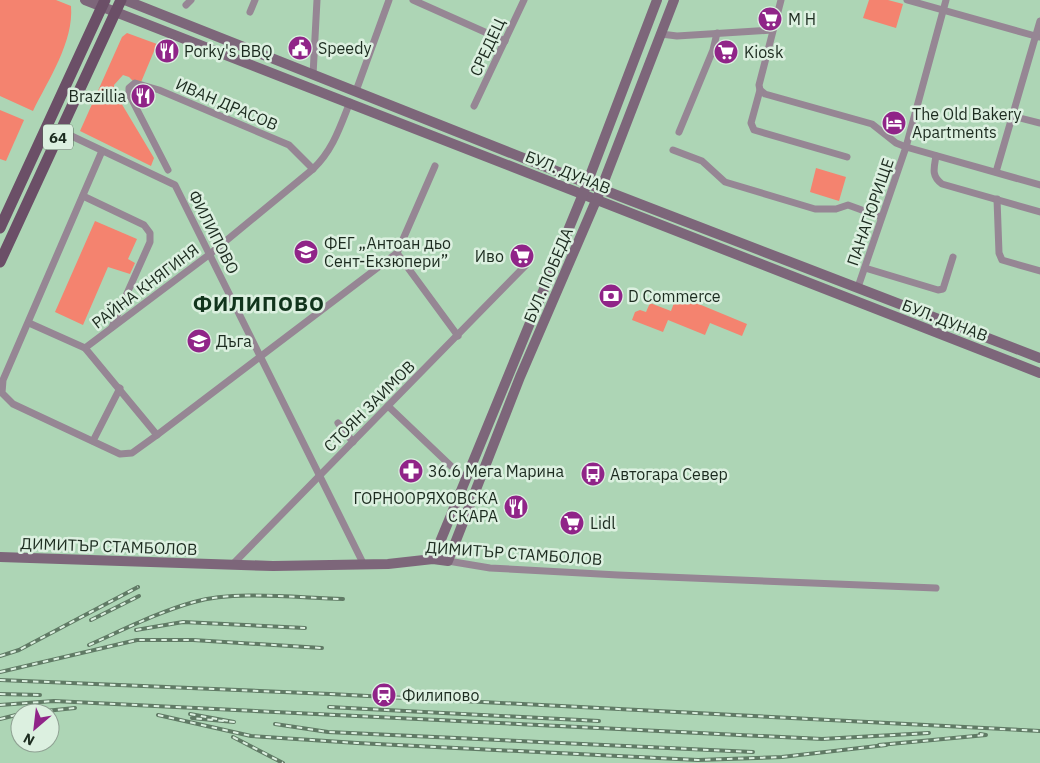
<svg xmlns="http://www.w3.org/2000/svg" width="1040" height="763" font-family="'IBM Plex Sans',sans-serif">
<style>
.green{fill:#f4836f}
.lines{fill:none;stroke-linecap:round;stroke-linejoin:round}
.street{stroke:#968694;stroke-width:7}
.secondary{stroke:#7d667a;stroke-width:10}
.primary{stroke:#6b4f67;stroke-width:11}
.rail-casing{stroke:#607a65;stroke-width:4}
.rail{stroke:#dcf0e0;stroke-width:2;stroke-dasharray:5.5;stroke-linecap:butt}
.labels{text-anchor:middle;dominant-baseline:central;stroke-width:5;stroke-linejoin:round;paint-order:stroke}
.shield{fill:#dcf0e0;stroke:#566659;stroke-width:1}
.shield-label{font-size:15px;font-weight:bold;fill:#1c2b1f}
.poi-label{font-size:16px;fill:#1c2b1f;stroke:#dcf0e0;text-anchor:start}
.street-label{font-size:16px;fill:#1c2b1f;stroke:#dcf0e0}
.district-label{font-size:21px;font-weight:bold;letter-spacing:1px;fill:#11341c;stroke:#dcf0e0}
</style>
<rect width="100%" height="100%" fill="#add5b5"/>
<!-- green -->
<g class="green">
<path d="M0 0H56L71 6C74 42 48 80 33 111L0 96Z"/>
<path d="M869 0H888L903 4 896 28 863 18Z"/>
<path d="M127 33 157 44 139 87 129 77 123 75 114 85V91L154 158 151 166 80 131 122 37Z"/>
<path d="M0 110 24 120 6 161 0 159Z"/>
<path d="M816 168 846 177 839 201 810 192Z"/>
<path d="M95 221 137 239 128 259 135 263 130 274 108 267 83 325 55 312Z"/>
<path d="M677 295 747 324 742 336 710 323 705 335 668 320 663 332 632 320 635 312 640 310 646 312 650 303 671 311Z"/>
</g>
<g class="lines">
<!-- street -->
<g class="street">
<path d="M413 0 505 41"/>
<path d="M781 0 759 85 760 90 765 94 872 124 896 143 906 147 1040 185"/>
<path d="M907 0 1039 37"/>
<path d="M186 5 191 0"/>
<path d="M250 12 255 0"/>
<path d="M661 34 677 36 772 30"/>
<path d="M313 75 317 0"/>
<path d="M760 90 751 123 754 130 847 157"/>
<path d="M356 91 389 0"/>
<path d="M474 106 524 0"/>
<path d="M1012 116 1040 123"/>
<path d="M61 131 175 185 364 565"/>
<path d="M679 132 713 50 717 33"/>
<path d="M673 150 702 161 725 182 815 209H836L848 205 881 217"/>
<path d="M102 151 3 380 2 393 13 404 120 454 132 453 157 435 397 253 435 166"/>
<path d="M936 156C934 168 931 176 942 184L1040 212"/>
<path d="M168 170 129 94V88L135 83 159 90 289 145 313 169"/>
<path d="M996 172 1040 21"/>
<path d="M83 196 144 225 150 233V242L112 327"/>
<path d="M997 199 999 253 1002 260 1040 271"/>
<path d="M397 253 458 336"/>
<path d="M865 268 938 290 943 289 953 257"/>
<path d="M858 287 906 147 946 0"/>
<path d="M29 323 85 348 157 435"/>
<path d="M85 348 210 254 313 169C333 150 340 127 350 102"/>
<path d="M388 406 451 466"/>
<path d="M338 423 353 442"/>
<path d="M93 441 120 388"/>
<path d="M448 561 490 568 618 575 936 588"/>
<path d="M232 565 526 265"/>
</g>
<!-- secondary -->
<g class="secondary">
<path d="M85 0 1040 373"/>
<path d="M125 0 619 196 1040 358"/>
<path d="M0 557 273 566 388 564 433 559 448 561 520 377 601 189 674 0"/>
<path d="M433 559 583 194 657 0"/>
</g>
<!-- primary -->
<g class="primary">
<path d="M0 228 105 0"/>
<path d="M0 262 121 0"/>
</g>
<defs>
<g id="rail">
<path d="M91 620 139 596"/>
<path d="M136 630 183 622 305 628"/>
<path d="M89 645C123 630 158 612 194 602 236 590 299 598 343 599"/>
<path d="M0 656 19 650 138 587"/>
<path d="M0 672 137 640H193L322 648"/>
<path d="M0 680 330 694 1040 731"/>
<path d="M0 694 40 695"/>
<path d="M0 705 54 701 822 739 929 733"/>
<path d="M329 707 599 721"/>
<path d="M25 713 75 708"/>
<path d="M190 714 234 722 192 718"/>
<path d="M158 715 251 736 357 743 698 760 782 757 886 745"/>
<path d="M0 719 20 714"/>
<path d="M275 724 328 732 753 752"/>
<path d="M233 737 283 763"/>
<path d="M879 745 986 735 980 734"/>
</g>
</defs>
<!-- rail casing -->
<use href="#rail" class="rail-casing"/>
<!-- rail -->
<use href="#rail" class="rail"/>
</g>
<!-- icons -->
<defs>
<symbol id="supermarket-disc" viewBox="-11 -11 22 22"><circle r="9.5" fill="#902488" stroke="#dcf0e0"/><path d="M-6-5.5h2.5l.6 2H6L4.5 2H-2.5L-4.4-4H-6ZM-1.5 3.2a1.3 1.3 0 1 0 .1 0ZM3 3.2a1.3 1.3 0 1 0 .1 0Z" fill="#fff"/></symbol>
<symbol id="civic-disc" viewBox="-11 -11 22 22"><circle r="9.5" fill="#902488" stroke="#dcf0e0"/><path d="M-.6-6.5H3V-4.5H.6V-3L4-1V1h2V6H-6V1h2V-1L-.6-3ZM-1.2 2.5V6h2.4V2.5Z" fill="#fff"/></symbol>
<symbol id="restaurant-disc" viewBox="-11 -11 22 22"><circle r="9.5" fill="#902488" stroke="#dcf0e0"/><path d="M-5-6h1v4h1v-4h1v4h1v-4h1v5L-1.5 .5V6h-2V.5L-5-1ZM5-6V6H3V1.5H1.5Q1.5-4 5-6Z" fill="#fff"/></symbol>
<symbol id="hotel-disc" viewBox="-11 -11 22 22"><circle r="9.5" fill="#902488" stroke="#dcf0e0"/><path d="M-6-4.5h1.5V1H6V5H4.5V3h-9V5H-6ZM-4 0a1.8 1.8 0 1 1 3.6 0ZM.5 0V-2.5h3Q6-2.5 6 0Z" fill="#fff"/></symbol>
<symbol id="school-disc" viewBox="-11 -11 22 22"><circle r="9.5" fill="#902488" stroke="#dcf0e0"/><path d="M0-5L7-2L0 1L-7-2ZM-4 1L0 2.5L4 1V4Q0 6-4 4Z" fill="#fff"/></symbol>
<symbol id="bank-disc" viewBox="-11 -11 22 22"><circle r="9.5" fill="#902488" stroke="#dcf0e0"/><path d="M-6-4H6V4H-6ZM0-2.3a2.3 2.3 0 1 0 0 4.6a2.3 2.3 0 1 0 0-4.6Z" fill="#fff"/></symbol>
<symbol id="pharmacy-disc" viewBox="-11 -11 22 22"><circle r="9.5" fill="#902488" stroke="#dcf0e0"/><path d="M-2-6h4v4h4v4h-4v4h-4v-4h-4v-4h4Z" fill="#fff"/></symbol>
<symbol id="bus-disc" viewBox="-11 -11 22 22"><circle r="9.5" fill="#902488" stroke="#dcf0e0"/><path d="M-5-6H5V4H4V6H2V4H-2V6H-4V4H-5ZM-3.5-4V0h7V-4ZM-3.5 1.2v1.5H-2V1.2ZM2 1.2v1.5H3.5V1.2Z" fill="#fff"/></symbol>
<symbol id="station-disc" viewBox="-11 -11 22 22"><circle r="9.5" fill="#902488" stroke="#dcf0e0"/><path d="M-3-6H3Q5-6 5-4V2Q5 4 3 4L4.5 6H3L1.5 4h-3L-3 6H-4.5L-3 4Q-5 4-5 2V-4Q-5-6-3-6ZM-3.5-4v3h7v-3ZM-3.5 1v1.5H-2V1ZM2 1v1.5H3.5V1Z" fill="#fff"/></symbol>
</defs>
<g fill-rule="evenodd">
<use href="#supermarket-disc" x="756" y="5" width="28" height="28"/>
<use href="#civic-disc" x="286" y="34" width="28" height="28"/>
<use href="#restaurant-disc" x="153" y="37" width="28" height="28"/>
<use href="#supermarket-disc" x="712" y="38" width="28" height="28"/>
<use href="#restaurant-disc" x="129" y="82" width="28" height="28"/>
<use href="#hotel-disc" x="880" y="109" width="28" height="28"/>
<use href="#school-disc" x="292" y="238" width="28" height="28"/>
<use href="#supermarket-disc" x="508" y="242" width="28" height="28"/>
<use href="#bank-disc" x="597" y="282" width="28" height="28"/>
<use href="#school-disc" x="185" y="327" width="28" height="28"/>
<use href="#pharmacy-disc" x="397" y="457" width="28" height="28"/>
<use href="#bus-disc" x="579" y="460" width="28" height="28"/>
<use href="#restaurant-disc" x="502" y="493" width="28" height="28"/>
<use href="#supermarket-disc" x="558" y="509" width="28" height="28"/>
<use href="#station-disc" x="370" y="681" width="28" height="28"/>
</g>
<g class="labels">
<!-- shield labels -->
<rect class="shield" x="43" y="124.5" width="30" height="25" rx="4"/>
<g class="shield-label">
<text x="58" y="137">64</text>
</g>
<!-- poi labels -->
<g class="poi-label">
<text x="788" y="19">М Н</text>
<text x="318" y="48">Speedy</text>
<text x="184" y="51">Porky's BBQ</text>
<text x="744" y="52">Kiosk</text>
<text x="126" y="96" text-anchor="end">Brazillia</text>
<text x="912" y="114">The Old Bakery<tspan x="912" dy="18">Apartments</tspan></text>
<text x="324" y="243">ФЕГ „Антоан дьо<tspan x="324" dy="18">Сент-Екзюпери”</tspan></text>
<text x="504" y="256" text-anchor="end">Иво</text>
<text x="628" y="296">D Commerce</text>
<text x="216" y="341">Дъга</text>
<text x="428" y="471">36.6 Мега Марина</text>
<text x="610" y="474">Автогара Север</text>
<text x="498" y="498" text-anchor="end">ГОРНООРЯХОВСКА<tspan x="498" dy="18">СКАРА</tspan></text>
<text x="590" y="523">Lidl</text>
<text x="402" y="695">Филипово</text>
</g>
<!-- street labels -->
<g class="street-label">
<text transform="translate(487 47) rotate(-65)">СРЕДЕЦ</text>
<text transform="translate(227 104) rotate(23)">ИВАН ДРАСОВ</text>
<text transform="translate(568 172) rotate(22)">БУЛ. ДУНАВ</text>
<text transform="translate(870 212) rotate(-71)">ПАНАГЮРИЩЕ</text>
<text transform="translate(214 232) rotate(63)">ФИЛИПОВО</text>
<text transform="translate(548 275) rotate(-67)">БУЛ. ПОБЕДА</text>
<text transform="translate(145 286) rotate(-37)">РАЙНА КНЯГИНЯ</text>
<text transform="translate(945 320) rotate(21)">БУЛ. ДУНАВ</text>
<text transform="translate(369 406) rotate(-45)">СТОЯН ЗАИМОВ</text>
<text transform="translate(109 546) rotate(2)">ДИМИТЪР СТАМБОЛОВ</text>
<text transform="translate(514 553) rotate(4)">ДИМИТЪР СТАМБОЛОВ</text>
</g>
<!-- district labels -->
<g class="district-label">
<text x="259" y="303">ФИЛИПОВО</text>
</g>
</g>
<!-- north arrow -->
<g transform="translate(35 728) rotate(208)"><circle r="24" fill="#dcf0e0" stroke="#8fa193"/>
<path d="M0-4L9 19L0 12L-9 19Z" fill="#902488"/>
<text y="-8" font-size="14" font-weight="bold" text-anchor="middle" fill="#1c2b1f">N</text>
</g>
</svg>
